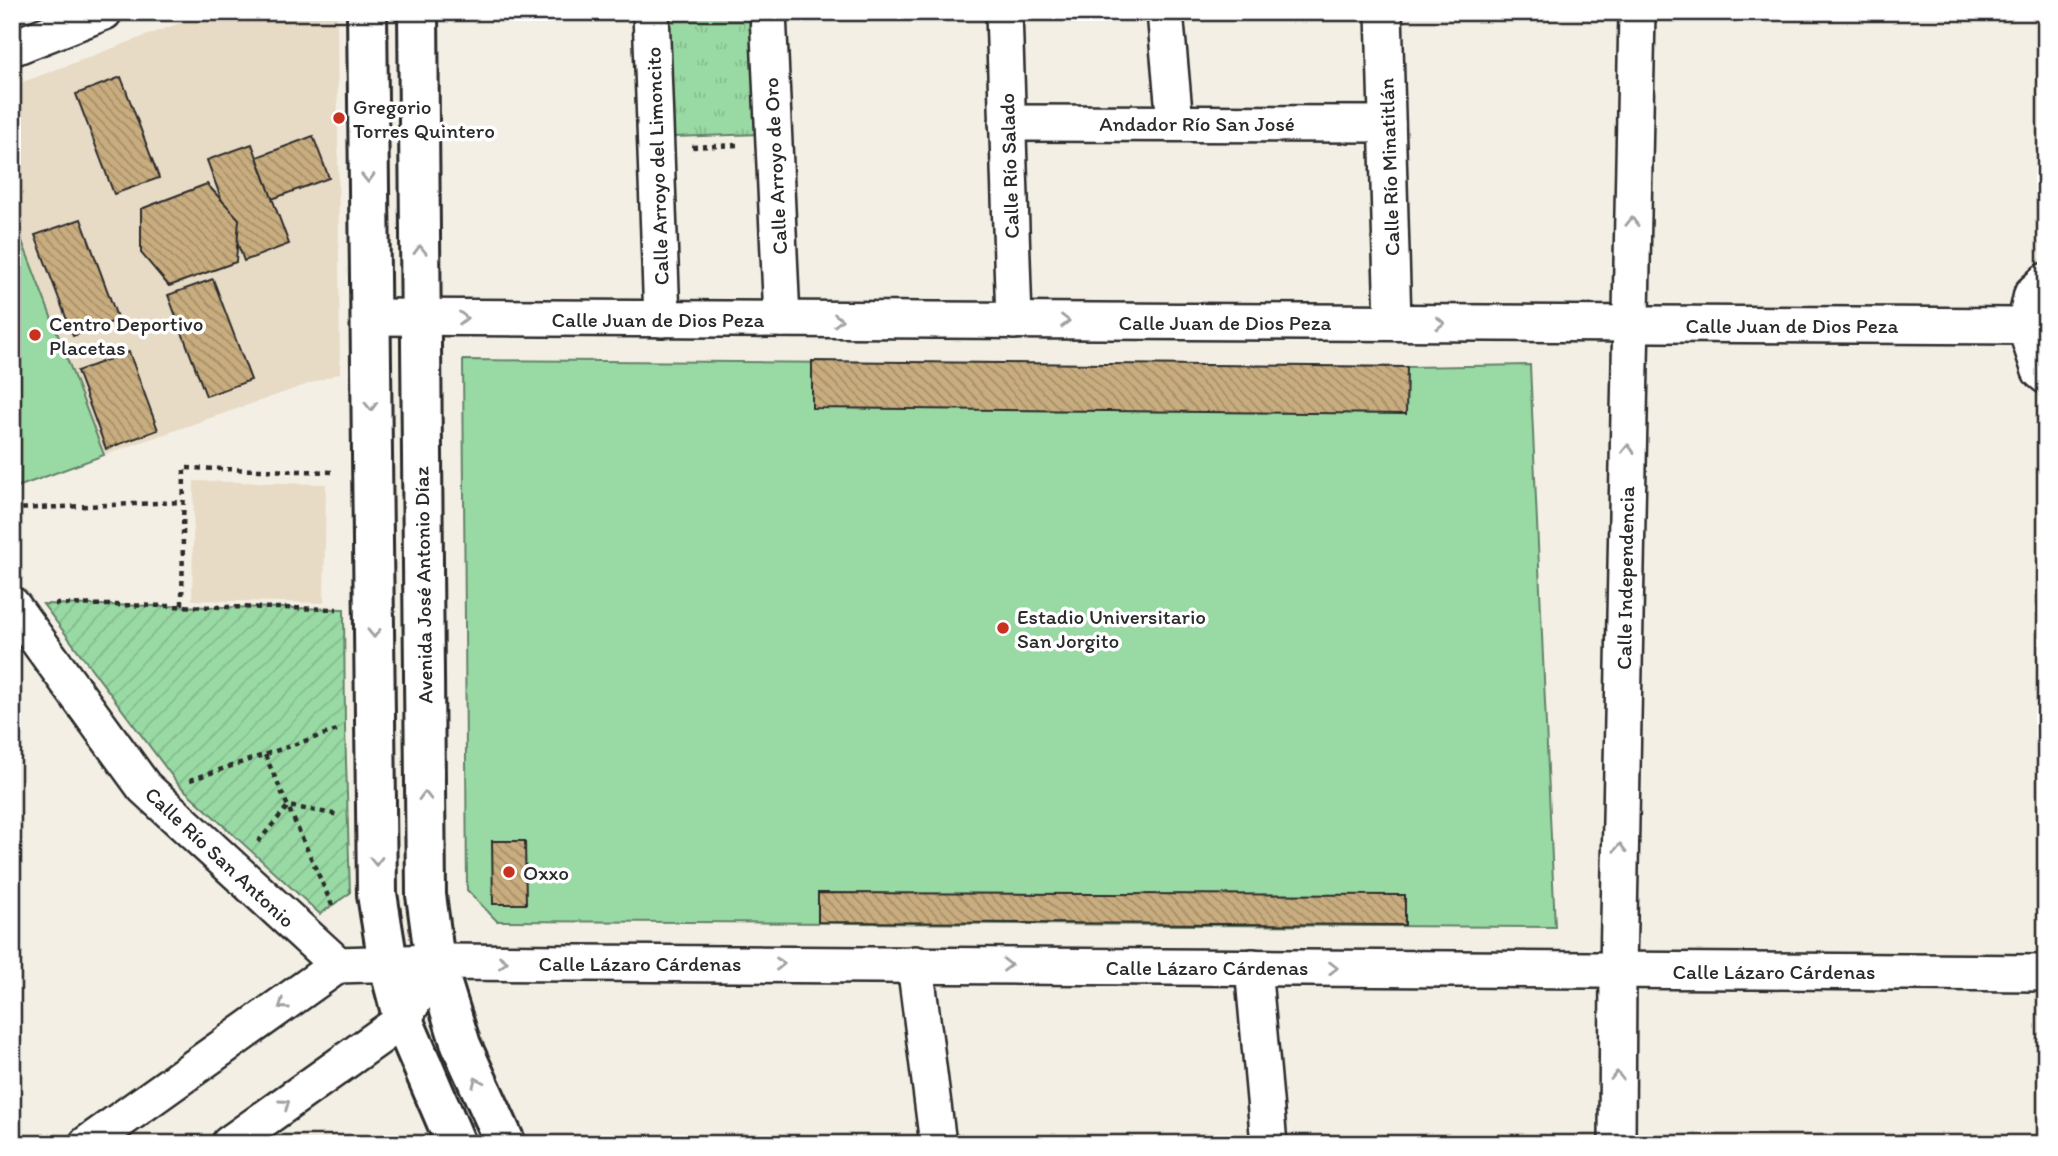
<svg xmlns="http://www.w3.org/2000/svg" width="2058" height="1156" font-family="Itim,sans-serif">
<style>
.built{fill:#e7dbc6}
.grass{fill:#99daa4;stroke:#628268;stroke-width:2}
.park{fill:url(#park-tufts);stroke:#628268;stroke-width:2}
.garden{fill:url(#garden-furrows);stroke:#628268;stroke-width:2}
.building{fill:url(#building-back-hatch);stroke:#2b2b2b;stroke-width:2}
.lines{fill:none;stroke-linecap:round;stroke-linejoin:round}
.street-casing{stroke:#2b2b2b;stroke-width:40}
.secondary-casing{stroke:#2b2b2b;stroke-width:44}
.path{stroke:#2b2b2b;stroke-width:4.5;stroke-dasharray:5 5;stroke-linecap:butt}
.street{stroke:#fff;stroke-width:35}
.secondary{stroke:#fff;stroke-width:38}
.oneway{stroke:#a0a0a0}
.poi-dot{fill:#c8321e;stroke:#fff;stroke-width:2.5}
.labels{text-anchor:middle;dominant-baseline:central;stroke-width:7;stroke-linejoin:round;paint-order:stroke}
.poi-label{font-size:21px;fill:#2b2b2b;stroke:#fff;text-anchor:start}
.street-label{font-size:21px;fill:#2b2b2b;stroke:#fff}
</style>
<defs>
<pattern id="park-tufts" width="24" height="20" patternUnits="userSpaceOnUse" patternTransform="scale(1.75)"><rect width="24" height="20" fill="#99daa4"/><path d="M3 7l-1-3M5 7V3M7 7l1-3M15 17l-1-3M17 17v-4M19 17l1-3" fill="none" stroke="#84bb8d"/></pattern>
<pattern id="garden-furrows" width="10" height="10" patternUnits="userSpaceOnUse" patternTransform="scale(1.75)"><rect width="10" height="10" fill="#99daa4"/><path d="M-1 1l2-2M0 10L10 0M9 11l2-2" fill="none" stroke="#84bb8d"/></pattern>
<pattern id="building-back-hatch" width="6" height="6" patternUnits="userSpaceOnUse" patternTransform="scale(1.75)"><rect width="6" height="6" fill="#c9ad7f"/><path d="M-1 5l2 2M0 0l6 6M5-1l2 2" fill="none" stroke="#a38d68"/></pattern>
</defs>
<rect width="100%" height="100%" fill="#f4efe5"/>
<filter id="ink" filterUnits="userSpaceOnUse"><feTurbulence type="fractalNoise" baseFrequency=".0143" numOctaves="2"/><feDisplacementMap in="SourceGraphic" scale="14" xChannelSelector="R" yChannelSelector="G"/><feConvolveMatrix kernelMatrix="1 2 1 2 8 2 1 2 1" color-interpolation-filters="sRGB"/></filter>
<g filter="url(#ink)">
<!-- built -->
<g class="built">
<path d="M209 12H337L340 373 104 455 12 215V86Z"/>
<path d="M194 481 326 484 324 603 192 600Z"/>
</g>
<!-- grass -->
<g class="grass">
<path d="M12 215 104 455 12 489Z"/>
<path d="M463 360 1407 367 1530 365 1555 927 497 921 467 890Z"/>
</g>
<!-- park -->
<path class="park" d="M668 12H756L761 134 673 137Z"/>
<!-- garden -->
<path class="garden" d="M43 604 344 609 345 728 350 893 320 914 178 784Z"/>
<!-- building -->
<g class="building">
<path d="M121 77 159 178 114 194 76 94Z"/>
<path d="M313 136 329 178 272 199 257 157Z"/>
<path d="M252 144 289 244 244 261 207 160Z"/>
<path d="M207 184 239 219 236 262 169 286 141 253V209Z"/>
<path d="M81 219 118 320 73 336 35 235Z"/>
<path d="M213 279 251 380 206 396 168 295Z"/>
<path d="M129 352 158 430 106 449 77 371Z"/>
<path d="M812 361 1407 367 1406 414 812 408Z"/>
<path d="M492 841H525L526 904H493Z"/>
<path d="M818 893 1405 895V925L818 922Z"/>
</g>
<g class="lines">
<defs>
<g id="street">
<path d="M651 12 662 319"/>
<path d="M768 12 782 319"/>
<path d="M1004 12 1014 321"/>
<path d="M1165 12 1175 123"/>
<path d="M1384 12 1393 322"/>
<path d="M12 48 104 12"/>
<path d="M1007 123 1387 124"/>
<path d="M370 317 2025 326 2040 371 2046 376"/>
<path d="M2025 326 2032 294 2046 281"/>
<path d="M12 605 144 787 338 965"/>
<path d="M915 964 938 1144"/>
<path d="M1253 967 1269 1144"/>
<path d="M87 1144 338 965 435 962 2046 973"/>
<path d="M229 1144 403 1020 435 962"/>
<path d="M1617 1144 1618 970 1637 12"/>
</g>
<g id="secondary">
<path d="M367 12 377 894 388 963 403 1020 456 1144"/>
<path d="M418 12 426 895 435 962 461 1045 506 1144"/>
</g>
</defs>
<!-- street casing -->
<use href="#street" class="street-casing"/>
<!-- secondary casing -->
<use href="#secondary" class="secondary-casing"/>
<!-- path -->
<g class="path">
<path d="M692 147 739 145"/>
<path d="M12 509 183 502"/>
<path d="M55 604 337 609"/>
<path d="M182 605 184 468 336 472"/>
<path d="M265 755 332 905"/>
<path d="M190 780 337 730"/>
<path d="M258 842 288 806 340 815"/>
</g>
<!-- street -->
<use href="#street" class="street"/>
<!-- secondary -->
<use href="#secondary" class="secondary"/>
</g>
<!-- one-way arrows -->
<defs><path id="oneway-chevron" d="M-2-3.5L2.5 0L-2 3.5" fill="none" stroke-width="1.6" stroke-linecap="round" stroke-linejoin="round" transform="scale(1.75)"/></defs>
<g class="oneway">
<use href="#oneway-chevron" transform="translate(368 178) rotate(89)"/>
<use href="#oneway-chevron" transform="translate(1632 222) rotate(-89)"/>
<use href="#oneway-chevron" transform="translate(420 250) rotate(-91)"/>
<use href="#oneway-chevron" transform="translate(463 318)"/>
<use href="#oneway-chevron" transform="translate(838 320)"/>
<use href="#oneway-chevron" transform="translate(1065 321)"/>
<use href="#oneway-chevron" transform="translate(1440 323)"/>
<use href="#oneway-chevron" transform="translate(371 406) rotate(89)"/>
<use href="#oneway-chevron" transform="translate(1628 449) rotate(-89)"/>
<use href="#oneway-chevron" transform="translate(374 633) rotate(89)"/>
<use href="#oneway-chevron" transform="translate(425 796) rotate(-91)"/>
<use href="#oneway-chevron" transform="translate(1620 848) rotate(-89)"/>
<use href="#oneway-chevron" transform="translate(376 861) rotate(89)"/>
<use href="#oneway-chevron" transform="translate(503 962)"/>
<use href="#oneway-chevron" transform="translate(780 964)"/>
<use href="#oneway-chevron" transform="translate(1007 965)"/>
<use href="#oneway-chevron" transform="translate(1333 968)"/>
<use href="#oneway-chevron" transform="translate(283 1005) rotate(145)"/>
<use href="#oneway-chevron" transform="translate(1617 1076) rotate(-90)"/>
<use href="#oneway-chevron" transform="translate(477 1082) rotate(-114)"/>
<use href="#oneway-chevron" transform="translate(285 1104) rotate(-35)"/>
</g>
</g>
<!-- markers -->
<g class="poi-dot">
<circle cx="339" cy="118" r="7"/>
<circle cx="35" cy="335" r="7"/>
<circle cx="1003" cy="628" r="7"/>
<circle cx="509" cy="872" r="7"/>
</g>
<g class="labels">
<!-- poi labels -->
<g class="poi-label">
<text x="353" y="106">Gregorio<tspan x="353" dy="24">Torres Quintero</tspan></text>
<text x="49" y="323">Centro Deportivo<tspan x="49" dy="24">Placetas</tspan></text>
<text x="1017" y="616">Estadio Universitario<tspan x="1017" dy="24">San Jorgito</tspan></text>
<text x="523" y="872">Oxxo</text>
</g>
<!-- street labels -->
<g class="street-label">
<text x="1197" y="123">Andador Río San José</text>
<text transform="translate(657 166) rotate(-92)">Calle Arroyo del Limoncito</text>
<text transform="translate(775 166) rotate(-93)">Calle Arroyo de Oro</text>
<text transform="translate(1009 166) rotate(-92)">Calle Río Salado</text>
<text transform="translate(1389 167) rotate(-92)">Calle Río Minatitlán</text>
<text x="658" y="319">Calle Juan de Dios Peza</text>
<text x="1225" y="322">Calle Juan de Dios Peza</text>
<text x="1792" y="325">Calle Juan de Dios Peza</text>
<text transform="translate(1625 578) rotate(-89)">Calle Independencia</text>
<text transform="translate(423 585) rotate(-91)">Avenida José Antonio Díaz</text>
<text transform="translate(220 857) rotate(43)">Calle Río San Antonio</text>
<text x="640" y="963">Calle Lázaro Cárdenas</text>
<text x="1207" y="967">Calle Lázaro Cárdenas</text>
<text x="1774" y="971">Calle Lázaro Cárdenas</text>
</g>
</g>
<!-- margin -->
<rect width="2058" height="1156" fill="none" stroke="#fff" stroke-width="42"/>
<rect x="21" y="21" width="2016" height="1114" fill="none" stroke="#2b2b2b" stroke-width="2.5" filter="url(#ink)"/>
</svg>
